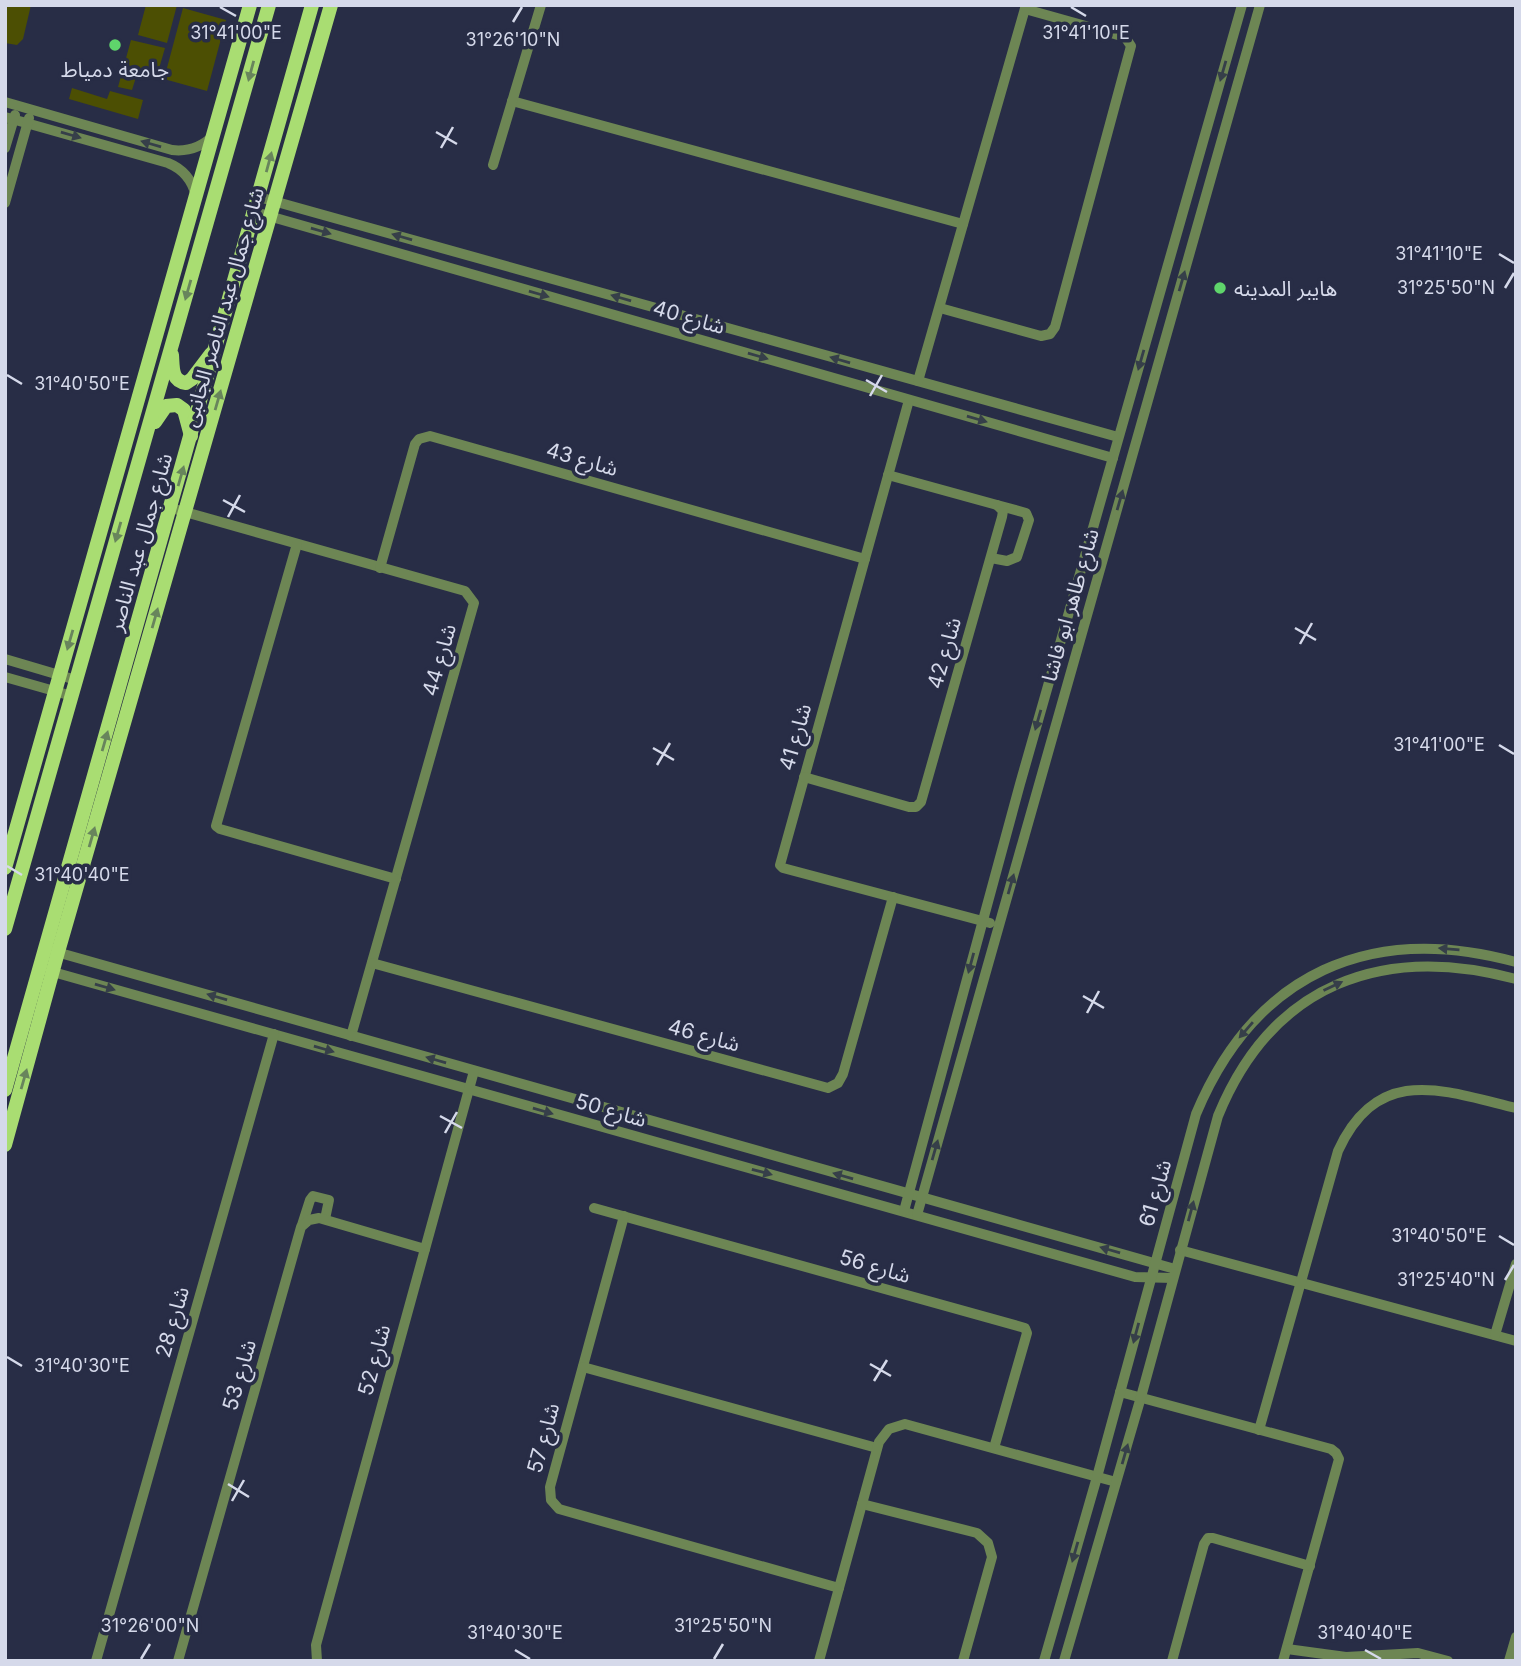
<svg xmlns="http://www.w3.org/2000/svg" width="1521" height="1666" font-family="Inter,'Noto Sans Arabic',sans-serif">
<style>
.green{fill:#4c4f03}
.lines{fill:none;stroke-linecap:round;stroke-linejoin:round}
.minor{stroke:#6d8654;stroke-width:10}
.major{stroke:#a9dd72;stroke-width:14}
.oneway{fill:#68855c}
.oneway2{fill:#363f49}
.ticks{fill:none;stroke:#d5d9ea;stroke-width:2.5}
.poi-dot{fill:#5fd56b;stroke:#282d46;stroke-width:2.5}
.labels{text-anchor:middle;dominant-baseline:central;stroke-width:7;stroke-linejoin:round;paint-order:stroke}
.poi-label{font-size:21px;fill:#d5d9ea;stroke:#282d46}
.street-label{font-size:21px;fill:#d5d9ea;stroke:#282d46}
.ticks-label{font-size:18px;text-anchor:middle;fill:#d5d9ea;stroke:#282d46;stroke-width:7;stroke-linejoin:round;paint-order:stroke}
</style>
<rect width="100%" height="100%" fill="#282d46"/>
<!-- green -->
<g class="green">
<path d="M5 5H31L23 39 17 45 5 43Z"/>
<path d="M146 5H177L167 43 138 35Z"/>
<path d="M183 8 226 20 207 91 164 79Z"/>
<path d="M131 40 165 48 156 79 137 74 132 90 118 87Z"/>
<path d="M72 88 107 99 110 91 143 100 138 119 69 99Z"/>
</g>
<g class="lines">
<!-- minor -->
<g class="minor">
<path d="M512 101 963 224"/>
<path d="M5 102 172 150C189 152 202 147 214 135"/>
<path d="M5 117 168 163C183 169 192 179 196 196"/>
<path d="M5 148 15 115"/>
<path d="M493 165 541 5"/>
<path d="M259 197 1118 437"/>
<path d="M5 203 29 118"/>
<path d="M255 212 1113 458"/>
<path d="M940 308 1041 336 1050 334 1055 327 1131 46 1125 37 1025 9"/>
<path d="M918 381 1026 5"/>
<path d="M909 400 780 865 783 868 990 923"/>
<path d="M178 510 465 591 474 603 351 1036"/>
<path d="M297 544 216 826 220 829 396 879"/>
<path d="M991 558 1007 561 1017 557 1029 520 1026 513 997 505"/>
<path d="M380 568 415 444 419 439 430 436 865 559"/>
<path d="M5 659 76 680"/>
<path d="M5 677 72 696"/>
<path d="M804 777 909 807H916L921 802 1002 517 1003 511 997 505 888 475"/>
<path d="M53 951 1175 1269"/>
<path d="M372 963 828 1088 838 1083 843 1074 893 897"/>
<path d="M46 970 1135 1277 1173 1278"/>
<path d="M594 1208 1025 1328 1027 1333 994 1448"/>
<path d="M904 1211 1020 784 1242 5"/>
<path d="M917 1215 1260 5"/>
<path d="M624 1216 550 1487 551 1500 559 1509 839 1588"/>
<path d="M302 1225 310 1200 313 1196 329 1200 325 1219"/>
<path d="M1180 1250 1516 1341"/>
<path d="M1495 1335 1516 1264"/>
<path d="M583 1367 877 1448"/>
<path d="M1120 1392 1331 1449 1336 1453 1339 1459 1283 1661"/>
<path d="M1259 1430 1338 1151C1378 1064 1442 1090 1516 1108"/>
<path d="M862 1504 977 1533 988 1543 992 1557 963 1661"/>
<path d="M1287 1649 1346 1657 1418 1653 1448 1661"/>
<path d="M96 1661 274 1034"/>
<path d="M178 1661 301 1227 309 1220 319 1218 425 1249"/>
<path d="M317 1661 316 1645 474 1071"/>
<path d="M819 1661 879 1442 889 1429 905 1424 1116 1482"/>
<path d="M1044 1661 1097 1477 1196 1114C1255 973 1370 922 1516 962"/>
<path d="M1064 1661 1141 1397 1218 1116C1272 984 1382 943 1516 979"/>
<path d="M1172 1661 1204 1544 1208 1538H1213L1310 1566"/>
<path d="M1509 1661 1516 1637"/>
</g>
<!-- major -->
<g class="major">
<path d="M172 355C173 367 171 381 186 383L192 379 211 354"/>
<path d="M155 422 166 406 177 405 184 410 191 436"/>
<path d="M5 868 250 5"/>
<path d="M5 929 269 5"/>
<path d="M5 1090 312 5"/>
<path d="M5 1145 58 952 331 5"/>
</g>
</g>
<!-- one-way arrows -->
<defs><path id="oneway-solid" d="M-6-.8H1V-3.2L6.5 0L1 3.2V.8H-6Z" transform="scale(1.75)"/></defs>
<g class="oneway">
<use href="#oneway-solid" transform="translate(251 71) rotate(105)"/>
<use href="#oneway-solid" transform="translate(269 162) rotate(-75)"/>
<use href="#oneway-solid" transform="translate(188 290) rotate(106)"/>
<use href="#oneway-solid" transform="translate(218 400) rotate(-74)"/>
<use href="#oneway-solid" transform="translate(181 476) rotate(-74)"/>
<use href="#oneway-solid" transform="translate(118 532) rotate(106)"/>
<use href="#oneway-solid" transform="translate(155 618) rotate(-74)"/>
<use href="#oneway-solid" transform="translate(70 640) rotate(106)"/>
<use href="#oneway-solid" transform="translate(105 741) rotate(-74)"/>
<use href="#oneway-solid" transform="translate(92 837) rotate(-74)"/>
<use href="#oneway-solid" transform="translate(24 1079) rotate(-74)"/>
</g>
<g class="oneway2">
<use href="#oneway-solid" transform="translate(1223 71) rotate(106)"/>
<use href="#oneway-solid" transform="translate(71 135) rotate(16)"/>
<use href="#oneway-solid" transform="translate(151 144) rotate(-164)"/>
<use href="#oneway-solid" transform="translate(321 231) rotate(16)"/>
<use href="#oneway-solid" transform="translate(402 237) rotate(-164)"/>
<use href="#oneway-solid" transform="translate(1182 281) rotate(-74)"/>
<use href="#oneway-solid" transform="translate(539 294) rotate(16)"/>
<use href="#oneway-solid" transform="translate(621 298) rotate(-164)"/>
<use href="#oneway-solid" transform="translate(758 356) rotate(16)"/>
<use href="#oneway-solid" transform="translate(840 360) rotate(-164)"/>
<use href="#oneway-solid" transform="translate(1141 360) rotate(106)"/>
<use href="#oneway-solid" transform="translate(977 419) rotate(16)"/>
<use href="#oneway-solid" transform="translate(1120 500) rotate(-74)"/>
<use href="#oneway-solid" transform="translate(1038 720) rotate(106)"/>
<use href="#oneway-solid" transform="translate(1011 884) rotate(-74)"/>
<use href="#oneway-solid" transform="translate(1449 949) rotate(-175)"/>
<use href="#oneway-solid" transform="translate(971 963) rotate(105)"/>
<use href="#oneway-solid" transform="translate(1333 986) rotate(-25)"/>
<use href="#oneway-solid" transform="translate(105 987) rotate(16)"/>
<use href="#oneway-solid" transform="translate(217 997) rotate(-164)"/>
<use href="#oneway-solid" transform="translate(1246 1030) rotate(131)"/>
<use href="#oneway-solid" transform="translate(324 1049) rotate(16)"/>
<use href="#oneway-solid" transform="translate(436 1060) rotate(-164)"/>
<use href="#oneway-solid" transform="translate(543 1111) rotate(16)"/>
<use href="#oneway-solid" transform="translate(935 1150) rotate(-74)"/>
<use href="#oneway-solid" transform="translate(762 1172) rotate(15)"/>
<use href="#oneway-solid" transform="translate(843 1176) rotate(-164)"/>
<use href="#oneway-solid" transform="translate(1191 1211) rotate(-75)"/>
<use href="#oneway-solid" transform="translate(1110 1250) rotate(-164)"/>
<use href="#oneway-solid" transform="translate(1136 1333) rotate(105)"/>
<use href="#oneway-solid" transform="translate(1125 1454) rotate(-74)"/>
<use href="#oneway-solid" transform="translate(1075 1552) rotate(106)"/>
</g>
<!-- ticks -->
<path class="ticks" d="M220 7 236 16M1071 7 1086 16M513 22 522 7M436 132 457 144M441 148 453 127M1499 254 1514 263M1505 288 1514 273M7 375 22 384M866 380 887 392M870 396 882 375M223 500 245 512M228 517 240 495M1295 628 1316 640M1300 644 1312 623M1499 745 1514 754M653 748 674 760M657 765 670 743M7 866 22 875M1083 996 1104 1008M1087 1013 1099 991M440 1116 462 1128M445 1133 457 1112M1499 1236 1514 1245M1505 1280 1514 1265M7 1357 22 1366M870 1364 891 1376M874 1381 887 1360M228 1484 249 1497M232 1501 244 1480M515 1650 530 1659M1365 1650 1381 1659M141 1659 150 1644M714 1659 723 1644"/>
<!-- markers -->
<g class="poi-dot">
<circle cx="115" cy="45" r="7"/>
<circle cx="1220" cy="288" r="7"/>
</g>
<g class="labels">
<!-- poi labels -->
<g class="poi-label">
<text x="115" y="69">جامعة دمياط</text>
<text x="1234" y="288" text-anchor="start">هايبر المدينه</text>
</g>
<!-- street labels -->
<g class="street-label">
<text transform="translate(223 307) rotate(-74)">شارع جمال عبد الناصر الجانبى</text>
<text transform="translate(689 317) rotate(16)">شارع 40</text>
<text transform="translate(582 459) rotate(16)">شارع 43</text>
<text transform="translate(140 542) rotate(-74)">شارع جمال عبد الناصر</text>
<text transform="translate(1070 605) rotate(-74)">شارع طاهر ابو فاشا</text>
<text transform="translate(944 653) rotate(-74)">شارع 42</text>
<text transform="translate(439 660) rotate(-74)">شارع 44</text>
<text transform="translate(795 737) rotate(-74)">شارع 41</text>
<text transform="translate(704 1035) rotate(15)">شارع 46</text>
<text transform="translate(611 1110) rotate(16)">شارع 50</text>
<text transform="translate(1155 1193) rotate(-74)">شارع 61</text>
<text transform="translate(875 1266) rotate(16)">شارع 56</text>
<text transform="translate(172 1322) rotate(-74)">شارع 28</text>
<text transform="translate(374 1360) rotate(-75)">شارع 52</text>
<text transform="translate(239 1375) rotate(-74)">شارع 53</text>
<text transform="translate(543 1438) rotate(-75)">شارع 57</text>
</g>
</g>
<g class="ticks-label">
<text x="236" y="39">31°41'00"E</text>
<text x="1086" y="39">31°41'10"E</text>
<text x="513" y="46">31°26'10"N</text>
<text x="1439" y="260">31°41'10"E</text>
<text x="1446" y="294">31°25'50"N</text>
<text x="82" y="390">31°40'50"E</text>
<text x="1439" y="751">31°41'00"E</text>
<text x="82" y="881">31°40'40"E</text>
<text x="1439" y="1242">31°40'50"E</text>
<text x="1446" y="1286">31°25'40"N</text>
<text x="82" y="1372">31°40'30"E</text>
<text x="150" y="1632">31°26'00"N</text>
<text x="723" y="1632">31°25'50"N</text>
<text x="515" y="1639">31°40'30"E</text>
<text x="1365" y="1639">31°40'40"E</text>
</g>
<!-- border -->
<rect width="1521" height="1666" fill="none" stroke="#d5d9ea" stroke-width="14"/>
</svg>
